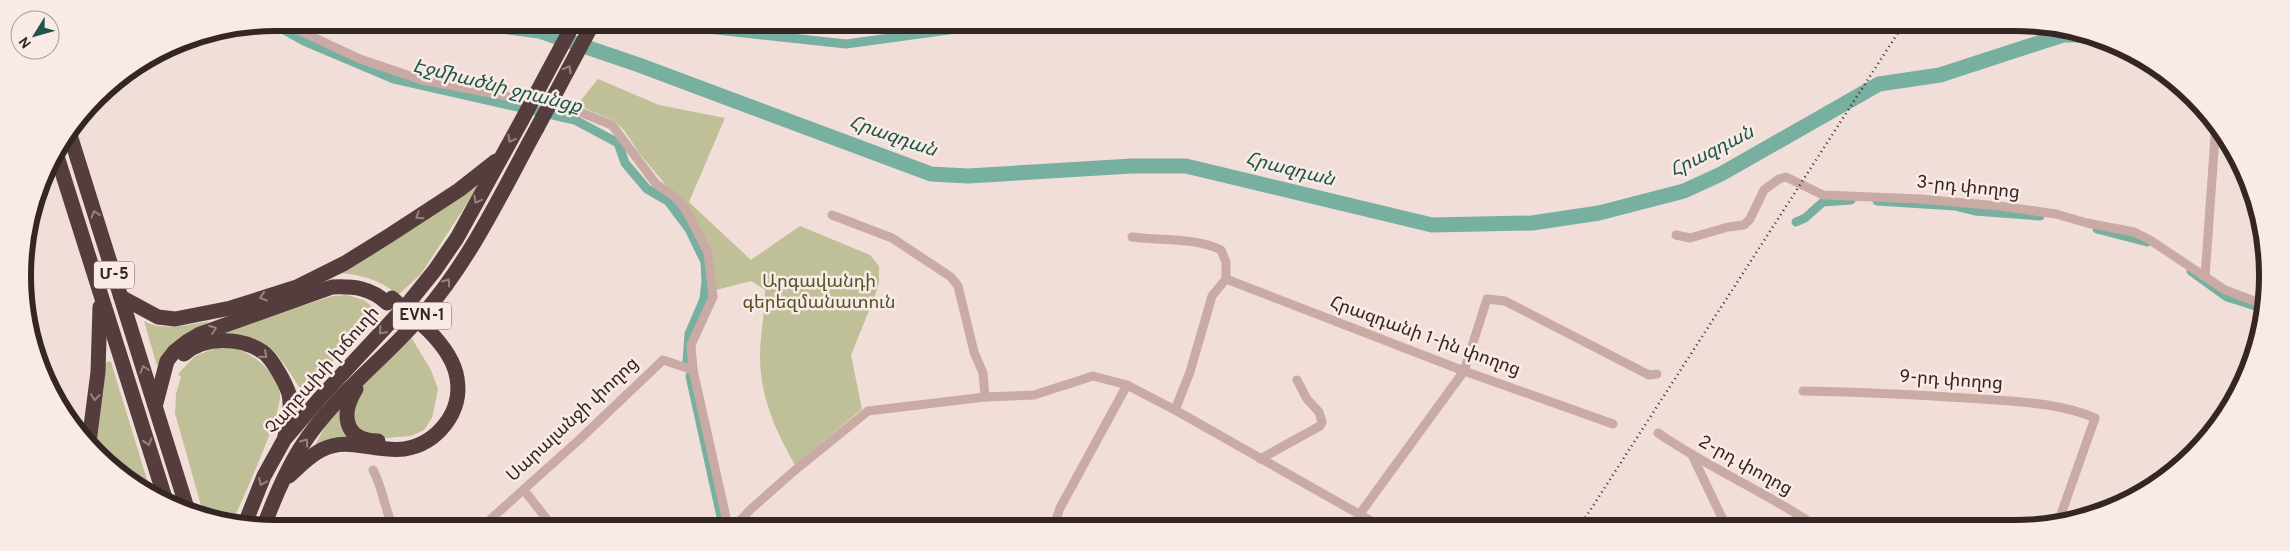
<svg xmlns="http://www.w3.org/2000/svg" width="2290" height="551" font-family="Overpass,'Noto Sans Armenian',sans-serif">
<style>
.green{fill:#bfc098}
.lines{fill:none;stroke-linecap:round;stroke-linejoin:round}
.canal{stroke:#77afa1;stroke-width:9}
.river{stroke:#77afa1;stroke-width:15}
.street{stroke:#c9aaa4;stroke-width:9}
.highway{stroke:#563d3d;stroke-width:15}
.rail{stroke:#352626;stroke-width:2.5;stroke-dasharray:1 4;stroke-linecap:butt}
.highway-bridge{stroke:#563d3d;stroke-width:15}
.oneway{stroke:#978280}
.labels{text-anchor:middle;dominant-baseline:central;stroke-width:5;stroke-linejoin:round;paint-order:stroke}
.shield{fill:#f9eae5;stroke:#70615f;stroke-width:1}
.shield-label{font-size:16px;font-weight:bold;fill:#352626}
.street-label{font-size:18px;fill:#352626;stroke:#f9eae5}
.park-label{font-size:18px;fill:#50532a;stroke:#f9eae5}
.water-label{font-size:19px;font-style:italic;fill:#1b5649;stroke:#f9eae5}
.rim{fill:none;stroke:#352626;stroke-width:6}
</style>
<rect width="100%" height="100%" fill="#f1ded8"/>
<!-- green -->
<g class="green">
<path d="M598 79 659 105 725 118 689 202 751 260 800 226 870 255 879 266V282L875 296 851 355 862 409 795 465C775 430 760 396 760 356 760 334 765 312 765 290L751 281 716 290 665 184 639 153 624 130 613 120 577 105Z"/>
<path d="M479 185 421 274 398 295C380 279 359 274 336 273Z"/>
<path d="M347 295 364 300 379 312 344 351 301 390C275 349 271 339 221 332L332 296Z"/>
<path d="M144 321C164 332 189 324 211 321 186 333 173 342 157 366Z"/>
<path d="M411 337 431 370 438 389 432 418 424 430 411 436 373 439 352 426 360 384Z"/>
<path d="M221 346C246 347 274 367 280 393 283 413 242 500 232 523L203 513 175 413 176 394 181 377 178 374 195 356Z"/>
<path d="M109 361 111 362 152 496 95 448 105 364Z"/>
<path d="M350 394 358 439 311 453 328 421Z"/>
</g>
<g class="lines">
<!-- canal -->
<g class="canal">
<path d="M272 23 304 41 394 79 575 120 618 143 625 163 647 189 668 201 689 229 705 262 706 281 704 299 689 334 687 361"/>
<path d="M657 23 667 26"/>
<path d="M680 26 846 44 1000 23"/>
<path d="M1877 201 1955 206 1975 211 2040 216"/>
<path d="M1796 222 1805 218 1823 202 1851 200"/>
<path d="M2097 229 2147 242"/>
<path d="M2191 271 2227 297 2265 309"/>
<path d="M690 376 722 521"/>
</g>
<!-- river -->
<path class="river" d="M477 23 539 31 639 65 931 174 968 176 1132 166H1186L1432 225 1532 223 1599 213 1684 191 1721 174 1879 84 1940 75 2063 35H2079"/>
<!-- street -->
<g class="street">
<path d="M283 23 360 59 422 80 570 108 612 125 656 184 675 197 686 210 708 253 713 297 691 345 693 370 728 526"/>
<path d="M832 215 892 238 951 277 958 286 974 352 983 373 985 397"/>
<path d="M1676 235 1690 238 1728 227 1744 225 1750 219 1764 190 1779 179 1786 177 1823 195 1921 199 1999 206 2056 214 2087 223 2134 232 2150 240 2225 290 2265 305"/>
<path d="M1132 237C1161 241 1194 237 1221 250L1226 262V279L1212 296 1190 372 1175 410"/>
<path d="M2205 277 2216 123"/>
<path d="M1226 279 1464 371 1613 424"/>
<path d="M1803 391C1863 392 1922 395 1982 399 2020 402 2060 403 2095 418L2058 523"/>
<path d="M1658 433C1709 468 1765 492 1816 526"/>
<path d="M1693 457 1726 526"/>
<path d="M1260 459 1320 426 1322 422 1319 412 1307 399 1297 380"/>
<path d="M373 470C383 488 384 508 393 526"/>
<path d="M524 490 552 526"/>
<path d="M1359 515 1464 371 1487 299 1505 301 1649 375 1657 374"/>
<path d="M483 526 580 439 663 360 693 370"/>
<path d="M735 526 751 509 794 471 868 411 985 397 1034 395 1093 376 1127 385 1175 410 1380 526"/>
<path d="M1054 526 1060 508 1127 385"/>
</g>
<!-- highway -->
<g class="highway">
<path d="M70 135 187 508"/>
<path d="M56 153 166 501"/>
<path d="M121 297 158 317 175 319 231 308 297 287 345 263 390 235 459 190 496 161"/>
<path d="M184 354C205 336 240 337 263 352 272 358 286 384 289 394 292 408 289 422 285 436"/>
<path d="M356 389C341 413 343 441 378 441"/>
<path d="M156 403 167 361 174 352 188 341 200 334 332 287C354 286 371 288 387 303"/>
<path d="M89 442 98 372 100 307"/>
<path d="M289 476C301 465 315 450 332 446 353 440 380 452 404 449 437 444 463 412 457 378 454 359 441 343 428 330"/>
<path d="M244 526 264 476 284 440 319 399 410 301 435 270 457 238 522 120"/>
<path d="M264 526C274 499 285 472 301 447 334 395 385 359 424 313 471 259 503 190 537 128"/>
</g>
<!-- rail -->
<path class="rail" d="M1580 526 1903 25"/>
<!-- highway-bridge -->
<g class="highway-bridge">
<path d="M522 120 574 23"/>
<path d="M537 128 593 23"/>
<path d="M392 298 428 330"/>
</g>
</g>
<!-- one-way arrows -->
<defs><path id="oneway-chevron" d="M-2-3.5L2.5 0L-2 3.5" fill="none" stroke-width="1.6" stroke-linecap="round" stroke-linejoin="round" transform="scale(1.25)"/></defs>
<g class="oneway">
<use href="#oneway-chevron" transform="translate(568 69) rotate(-62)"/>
<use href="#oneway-chevron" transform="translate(511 139) rotate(119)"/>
<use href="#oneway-chevron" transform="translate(477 200) rotate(119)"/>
<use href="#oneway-chevron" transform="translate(95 214) rotate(-107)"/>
<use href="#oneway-chevron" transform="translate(419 216) rotate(147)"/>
<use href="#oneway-chevron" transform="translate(447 282) rotate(-55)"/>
<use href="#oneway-chevron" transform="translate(263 297) rotate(163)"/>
<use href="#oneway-chevron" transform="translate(213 329) rotate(-20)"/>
<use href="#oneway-chevron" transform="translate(382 331) rotate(133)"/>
<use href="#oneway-chevron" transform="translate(264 355) rotate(41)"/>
<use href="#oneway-chevron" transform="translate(144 369) rotate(-108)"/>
<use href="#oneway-chevron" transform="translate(95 397) rotate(97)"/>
<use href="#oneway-chevron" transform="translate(148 442) rotate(73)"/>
<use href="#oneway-chevron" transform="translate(305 442) rotate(-55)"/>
<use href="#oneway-chevron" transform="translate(262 482) rotate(113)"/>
</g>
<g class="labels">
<!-- shield labels -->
<g class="shield">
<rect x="94" y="261.5" width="40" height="27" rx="4"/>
<rect x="393" y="302.5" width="58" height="27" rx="4"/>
</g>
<g class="shield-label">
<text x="114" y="275">Մ-5</text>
<text x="422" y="316">EVN-1</text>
</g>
<!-- street labels -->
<g class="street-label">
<text transform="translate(1968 188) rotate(6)">3-րդ փողոց</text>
<text transform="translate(1425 337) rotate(20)">Հրազդանի 1-ին փողոց</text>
<text transform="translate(323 371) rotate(-49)">Չարբախի խճուղի</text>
<text transform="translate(1951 381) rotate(4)">9-րդ փողոց</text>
<text transform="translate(573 420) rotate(-43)">Սարալանջի փողոց</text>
<text transform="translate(1745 466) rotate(29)">2-րդ փողոց</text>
</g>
<!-- park labels -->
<g class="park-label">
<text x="819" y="282">Արգավանդի<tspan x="819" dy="21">գերեզմանատուն</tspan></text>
</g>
<!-- water labels -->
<g class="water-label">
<text transform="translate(497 87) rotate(14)">Էջմիածնի ջրանցք</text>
<text transform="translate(893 137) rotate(19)">Հրազդան</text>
<text transform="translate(1712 152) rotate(-27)">Հրազդան</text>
<text transform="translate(1290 170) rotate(14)">Հրազդան</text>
</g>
</g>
<!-- crop -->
<path d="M0 0H2290V551H0ZM275 31H2015A244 244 0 0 1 2259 275V276A244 244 0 0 1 2015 520H275A244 244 0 0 1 31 276V275A244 244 0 0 1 275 31Z" fill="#f9eae5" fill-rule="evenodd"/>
<path class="rim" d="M275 31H2015A244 244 0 0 1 2259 275V276A244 244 0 0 1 2015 520H275A244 244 0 0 1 31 276V275A244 244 0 0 1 275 31Z"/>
<!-- north arrow -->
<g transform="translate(35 35) rotate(233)"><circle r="24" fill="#f9eae5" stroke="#ab9c99"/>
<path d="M0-4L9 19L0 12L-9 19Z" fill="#1b5649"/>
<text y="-8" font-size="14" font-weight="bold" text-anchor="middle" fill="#352626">N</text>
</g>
</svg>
